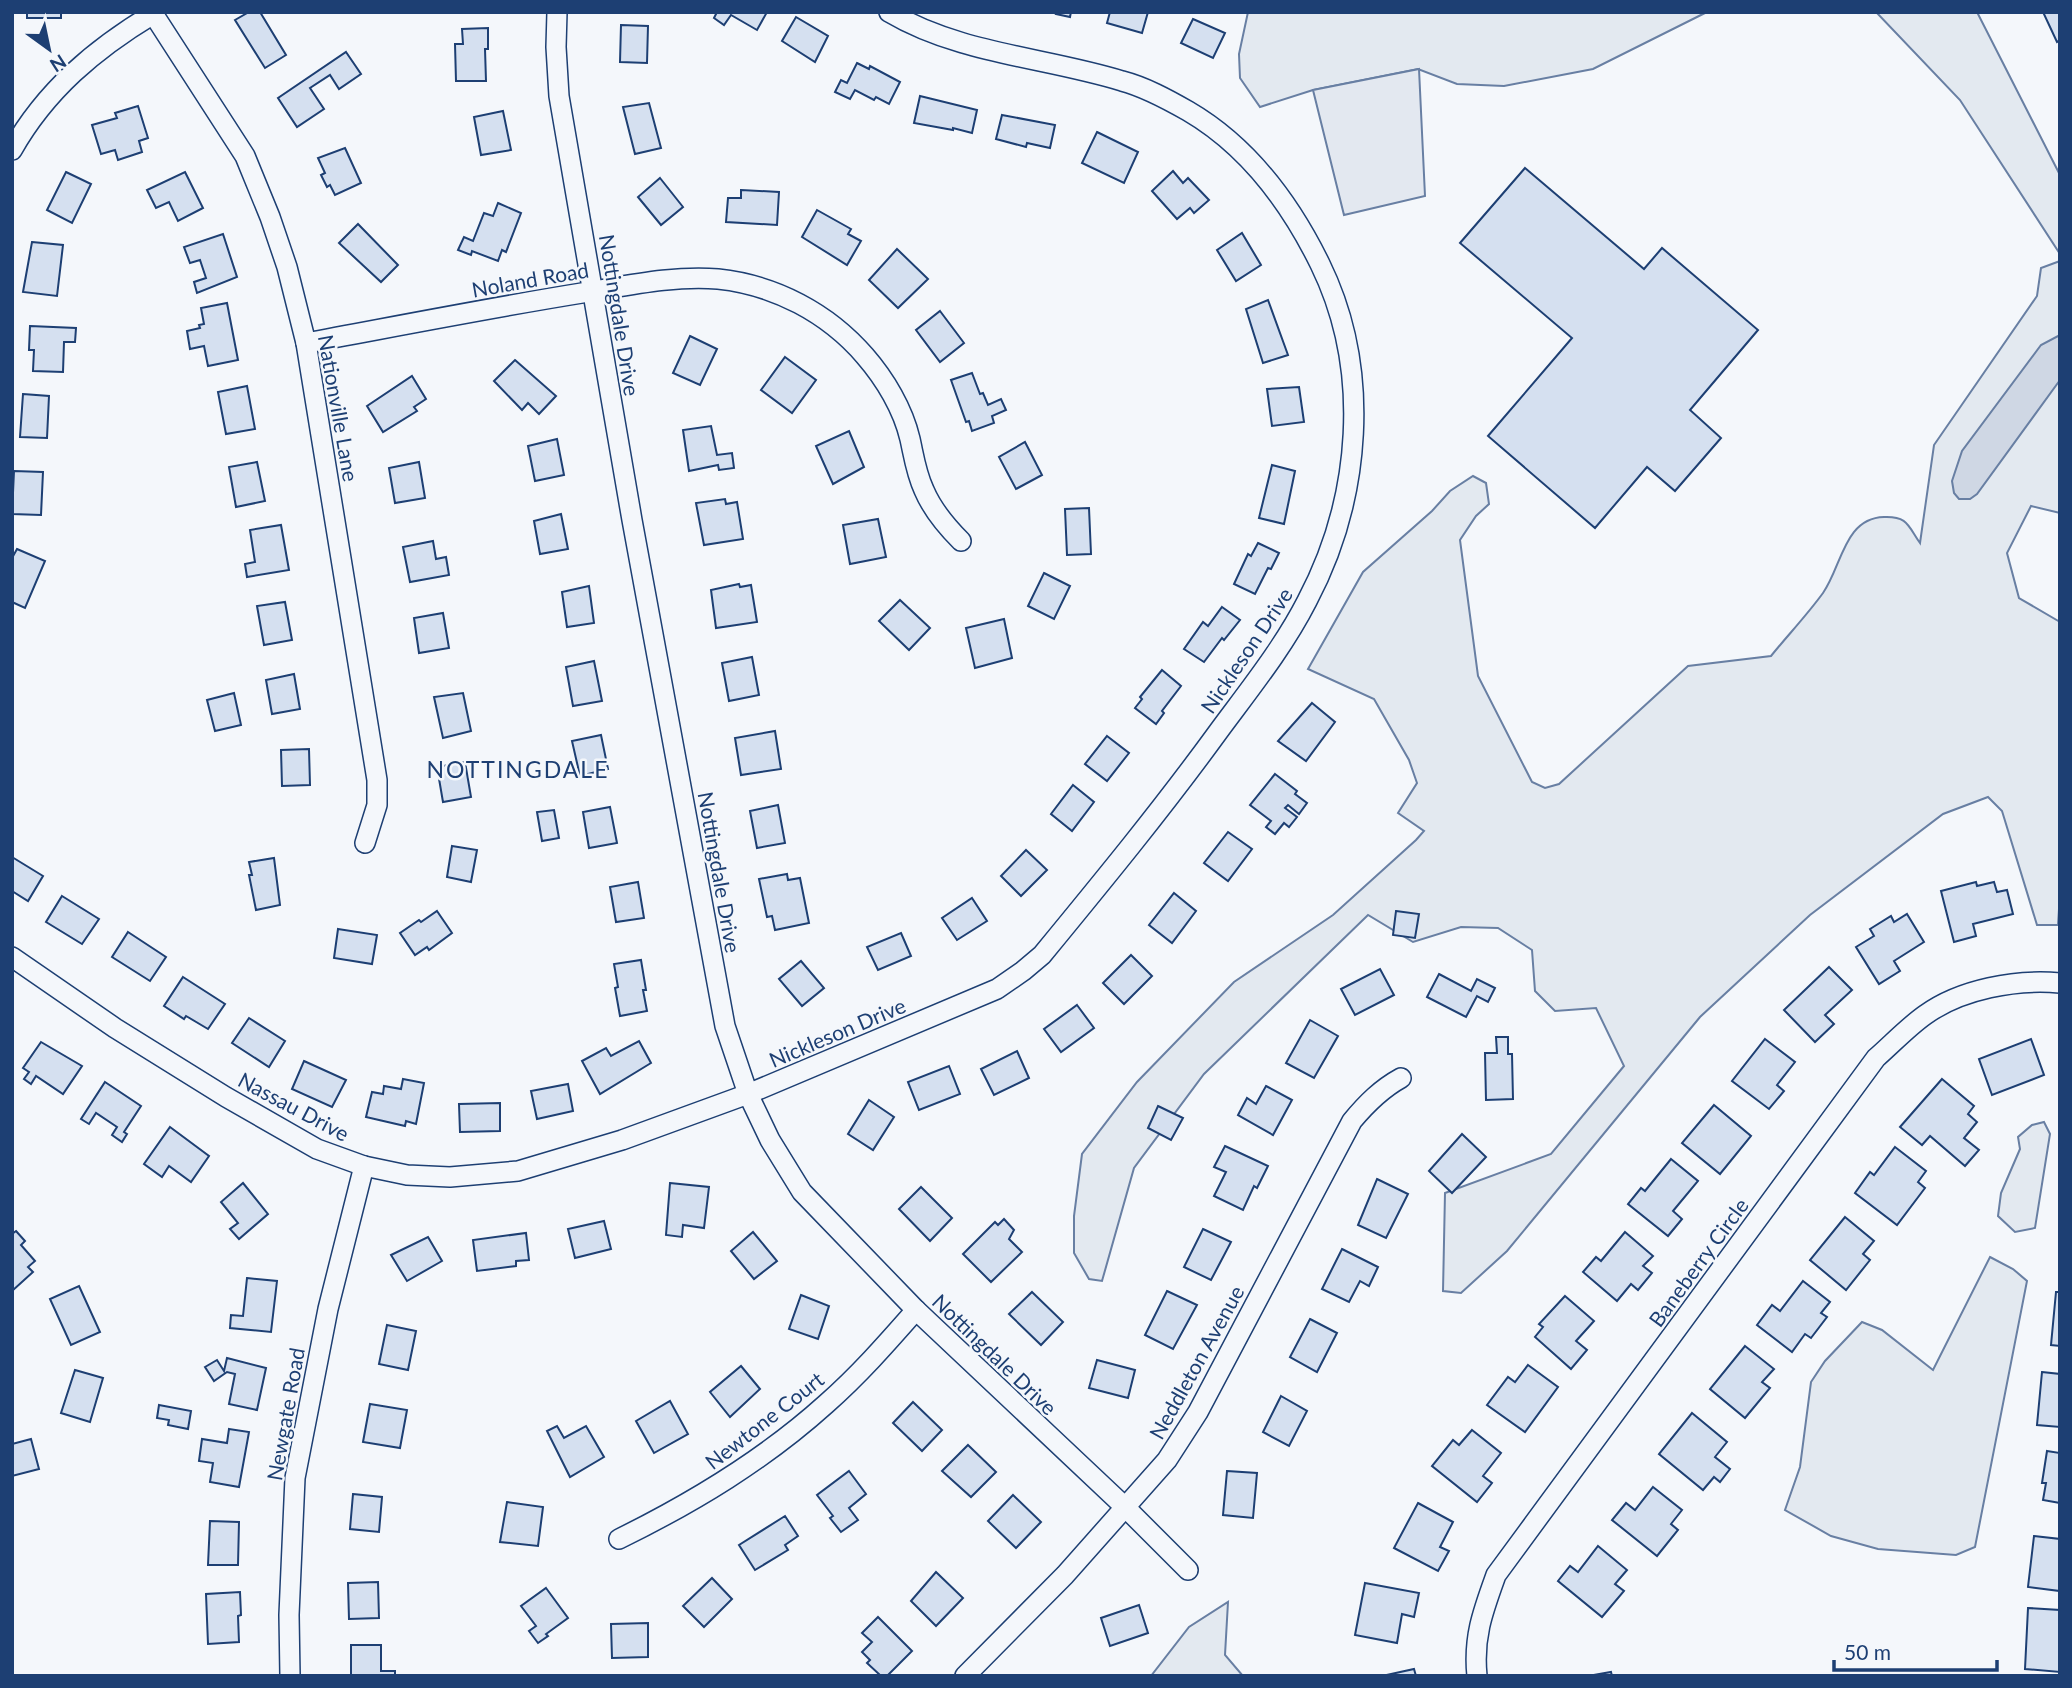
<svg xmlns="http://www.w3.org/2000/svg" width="2072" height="1688" font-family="Lato,sans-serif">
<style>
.green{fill:#e3e9f0;stroke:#687fa3;stroke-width:2}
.parking{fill:#e3e8f0;stroke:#687fa3;stroke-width:2}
.water{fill:#cfd7e4;stroke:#687fa3;stroke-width:2}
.building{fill:#d5e0f0;stroke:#1d3f73;stroke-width:2}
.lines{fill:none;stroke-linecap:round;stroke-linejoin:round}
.minor-casing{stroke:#1d3f73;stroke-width:22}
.minor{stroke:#f4f7fb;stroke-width:19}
.labels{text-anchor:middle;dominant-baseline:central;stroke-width:5;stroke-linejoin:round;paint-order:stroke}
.street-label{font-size:21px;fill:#1d3f73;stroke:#f4f7fb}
.neighbourhood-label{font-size:23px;letter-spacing:2px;fill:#1d3f73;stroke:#f4f7fb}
</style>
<rect width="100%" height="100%" fill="#f4f7fb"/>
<!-- green -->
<g class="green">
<path d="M1248 12H1707L1593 69 1504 86 1457 84 1418 69 1313 90 1260 107 1240 78 1239 54Z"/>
<path d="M1876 12H1977L2060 175V254L1960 100Z"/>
<path d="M2060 261V513L2031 506 2007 553 2019 598 2060 622V893L2058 925H2037L2002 811 1988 797 1943 814 1810 915 1700 1017 1507 1251 1461 1293 1443 1291 1445 1193 1551 1154 1624 1066 1596 1008 1555 1011 1535 991 1532 950 1498 928 1461 927 1413 942 1368 915 1204 1074 1134 1168 1102 1281 1089 1279 1074 1253V1216L1082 1154 1137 1082 1234 982 1333 915 1416 840 1424 831 1398 813 1417 783 1409 760 1374 699 1308 669 1363 572 1432 511 1450 491 1473 476 1486 483 1489 504 1476 516 1460 540 1478 676 1532 782 1545 788 1559 784 1688 666 1771 656C1788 635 1807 615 1823 593 1842 566 1844 518 1884 517 1908 516 1908 526 1920 543L1934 445 2037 296 2041 268Z"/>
<path d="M2044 1122 2050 1134 2035 1228 2015 1232 1998 1216 2001 1193 2020 1149 2018 1137 2032 1125Z"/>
<path d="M1990 1257 2013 1269 2027 1281 1975 1547 1956 1555 1878 1549 1831 1536 1785 1510 1800 1467 1811 1382 1825 1361 1862 1322 1882 1330 1933 1370Z"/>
<path d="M1228 1602 1225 1655 1243 1676H1151L1189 1627Z"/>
</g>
<!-- parking -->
<path class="parking" d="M1419 69 1425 196 1344 215 1313 90Z"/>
<!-- water -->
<path class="water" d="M2060 335V380L1977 494 1970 499H1959L1954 493 1952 481 1962 451 2041 345Z"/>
<!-- building -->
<g class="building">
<rect x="27" y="12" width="34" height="6"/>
<path d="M249 12H260L286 55 265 68 235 20Z"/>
<path d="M717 12H767L757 30 731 15 724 25 714 18Z"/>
<path d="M1057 12H1071L1070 17 1056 14Z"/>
<path d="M1110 12H1148L1142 33 1107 23Z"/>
<path d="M2043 12H2060V40L2057 42Z"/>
<path d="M796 17 828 36 815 62 782 41Z"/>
<path d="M1193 19 1225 33 1213 58 1181 43Z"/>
<path d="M621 25 648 26 647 63 620 62Z"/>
<path d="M488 28V49H485L486 81H456L455 44H463L462 29Z"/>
<path d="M346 52 361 74 339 89 330 75 310 88 324 109 297 127 278 98Z"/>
<path d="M857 63 869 69 870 66 900 82 889 104 876 97 874 100 855 90 850 99 835 92 841 80 847 83Z"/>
<path d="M920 96 977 110 972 133 953 128V130L914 123Z"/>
<path d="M649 103 661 148 635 154 623 107Z"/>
<path d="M138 106 148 138 139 141 142 152 118 160 115 150 101 154 92 125 117 118 115 113Z"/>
<path d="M503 111 511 150 481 155 474 117Z"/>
<path d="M1002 115 1055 125 1050 148 1027 143 1026 147 996 139Z"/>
<path d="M1097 132 1138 152 1124 183 1082 163Z"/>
<path d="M345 148 361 183 335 195 330 185 327 187 321 175 325 173 318 158Z"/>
<path d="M1525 168 1644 269 1662 248 1758 330 1690 410 1721 438 1675 491 1647 467 1595 528 1488 436 1572 338 1460 243Z"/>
<path d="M1173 171 1183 183 1188 178 1209 200 1194 213 1190 208 1177 219 1152 191Z"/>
<path d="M66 172 91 184 72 223 47 210Z"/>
<path d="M185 172 203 208 178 221 169 202 156 208 147 190Z"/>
<path d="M660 178 683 207 661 225 638 197Z"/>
<path d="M741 190 779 192 777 225 726 222 728 198H741Z"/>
<path d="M498 203 521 213 506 252 502 250 498 261 472 251 471 255 458 250 464 237 473 241 484 213 493 216Z"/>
<path d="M817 210 851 229 848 234 861 241 847 265 802 237Z"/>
<path d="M358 224 398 265 381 282 339 243Z"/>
<path d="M1242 233 1261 265 1236 281 1217 250Z"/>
<path d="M223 234 237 277 197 293 194 282 206 278 200 260 190 263 184 247Z"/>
<path d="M32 242 63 245 57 296 23 292Z"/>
<path d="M897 249 928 279 898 308 869 280Z"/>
<path d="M1268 300 1288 355 1263 363 1246 309Z"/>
<path d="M227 303 238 360 208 366 204 346 190 349 187 331 200 328 199 325 204 324 201 308Z"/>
<path d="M940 311 964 343 940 362 916 330Z"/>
<path d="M30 326 76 328 75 342H64L63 372 33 371 34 350H29Z"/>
<path d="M690 336 717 349 700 385 673 373Z"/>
<path d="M785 357 816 380 792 413 761 390Z"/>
<path d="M515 360 556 396 539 414 528 403 522 410 494 381Z"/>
<path d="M972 373 980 394 983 393 988 405 1001 399 1006 410 992 416 994 423 972 431 969 421 966 422 951 380Z"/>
<path d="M412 376 426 399 414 407 417 411 383 432 367 406Z"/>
<path d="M247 386 255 429 226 434 218 392Z"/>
<path d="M1299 387 1304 422 1272 426 1267 389Z"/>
<path d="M23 394 49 396 47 438 20 437Z"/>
<path d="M711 426 717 455 732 453 734 468 719 470 718 465 689 471 683 430Z"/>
<path d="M849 431 864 467 833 484 816 446Z"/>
<path d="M557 439 564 475 535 481 528 446Z"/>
<path d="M1025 442 1042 475 1016 489 999 457Z"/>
<path d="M257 462 265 501 236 507 229 467Z"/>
<path d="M419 462 425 498 395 503 389 468Z"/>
<path d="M1272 465 1295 471 1284 524 1259 518Z"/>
<path d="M14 471 43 472 41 515 12 514Z"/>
<path d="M725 499 726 504 737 502 743 539 704 545 696 503Z"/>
<path d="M1089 508 1091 554 1067 555 1065 509Z"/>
<path d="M561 514 568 549 540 554 534 521Z"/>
<path d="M878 519 886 557 850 564 843 525Z"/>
<path d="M281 525 289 570 247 577 245 564 255 562 250 530Z"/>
<path d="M433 541 436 559 446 557 449 575 410 582 403 547Z"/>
<path d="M1258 543 1279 553 1271 569 1268 568 1255 594 1234 584 1248 554 1251 556Z"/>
<path d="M17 549 45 561 25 608 12 602V558Z"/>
<path d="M1044 573 1070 586 1054 619 1028 606Z"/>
<path d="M739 584 740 587 751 585 757 622 716 628 711 590Z"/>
<path d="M589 586 594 623 567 627 562 592Z"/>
<path d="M900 600 930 628 909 650 879 621Z"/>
<path d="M285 602 292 640 264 645 257 606Z"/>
<path d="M1222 607 1240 620 1224 640 1222 638 1204 662 1184 649 1203 622 1208 626Z"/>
<path d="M443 613 449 648 419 653 414 618Z"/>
<path d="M1004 619 1012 658 975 668 966 628Z"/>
<path d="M752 657 759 695 729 701 722 663Z"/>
<path d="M594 661 602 701 573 706 566 667Z"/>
<path d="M1162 670 1181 686 1162 711 1164 713 1156 724 1135 708 1142 699 1140 697Z"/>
<path d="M294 674 300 709 272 714 266 680Z"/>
<path d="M234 693 241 725 215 731 207 700Z"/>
<path d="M463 693 471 731 443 738 434 697Z"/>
<path d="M1312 703 1335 722 1306 761 1278 741Z"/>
<path d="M775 731 781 769 741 775 735 738Z"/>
<path d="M601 735 608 769 580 776 572 741Z"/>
<path d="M1107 736 1129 753 1107 781 1085 764Z"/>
<path d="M309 749 310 785 282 786 281 750Z"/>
<path d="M465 762 471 797 443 802 437 767Z"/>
<path d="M1275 774 1297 791 1295 794 1307 803 1299 814 1288 805 1285 808 1297 817 1289 827 1284 823 1275 834 1266 827 1271 821 1250 805Z"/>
<path d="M1073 785 1094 802 1072 831 1051 814Z"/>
<path d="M778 805 785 843 757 848 750 811Z"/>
<path d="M610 807 617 843 589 848 583 812Z"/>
<path d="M554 810 559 838 542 841 537 812Z"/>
<path d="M1228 832 1252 849 1228 881 1204 863Z"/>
<path d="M452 846 477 850 471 882 447 877Z"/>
<path d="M1026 850 1047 870 1021 896 1001 876Z"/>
<path d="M12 857 43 876 28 901 12 891Z"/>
<path d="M274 858 280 905 256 910 249 875H252L249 862Z"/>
<path d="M787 874 788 880 800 878 809 923 775 930 772 916 767 917 759 879Z"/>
<path d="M638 882 644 918 616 922 610 887Z"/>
<path d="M1976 882 1977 886 1994 882 1997 892 2007 890 2013 914 1973 924 1976 936 1954 942 1941 891Z"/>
<path d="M1174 893 1196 911 1172 943 1149 925Z"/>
<path d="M62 896 99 919 82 944 46 922Z"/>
<path d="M972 898 987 921 957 940 942 918Z"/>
<path d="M437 911 452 933 429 950 427 947 415 955 400 933 419 920 421 922Z"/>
<path d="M1396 911 1419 914 1415 938 1393 935Z"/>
<path d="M1907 914 1924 942 1894 961 1900 971 1879 984 1856 947 1874 936 1870 929 1891 916 1894 922Z"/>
<path d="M338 929 377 935 372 964 334 958Z"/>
<path d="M128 932 166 957 150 981 112 957Z"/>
<path d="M901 933 911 956 878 970 867 947Z"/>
<path d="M1131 955 1152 976 1124 1004 1103 983Z"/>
<path d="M641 960 646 990H643L647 1011 620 1016 615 988 618 987 614 964Z"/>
<path d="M801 961 824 988 802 1006 779 979Z"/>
<path d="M1829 967 1852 990 1825 1015 1834 1024 1815 1042 1784 1010Z"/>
<path d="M1380 969 1394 995 1355 1015 1341 989Z"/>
<path d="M1439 974 1471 991 1477 979 1495 988 1488 1002 1477 996 1466 1017 1427 997Z"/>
<path d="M183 977 225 1004 208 1029 186 1016 184 1019 164 1006Z"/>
<path d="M1077 1005 1094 1028 1061 1052 1044 1029Z"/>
<path d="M249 1018 285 1041 269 1067 232 1043Z"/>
<path d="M1310 1020 1338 1036 1314 1078 1286 1063Z"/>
<path d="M1496 1037H1508V1054H1512L1513 1099 1486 1100 1485 1053H1497Z"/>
<path d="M1765 1039 1795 1062 1777 1085 1784 1091 1769 1109 1732 1081Z"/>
<path d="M2031 1039 2044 1075 1992 1095 1979 1059Z"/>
<path d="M639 1041 651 1063 600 1094 582 1061 606 1048 611 1056Z"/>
<path d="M41 1042 82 1066 63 1094 36 1076 31 1084 24 1079 29 1072 23 1068Z"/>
<path d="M1017 1051 1029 1078 994 1095 981 1069Z"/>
<path d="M304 1061 346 1080 332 1107 292 1089Z"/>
<path d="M949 1066 960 1094 919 1110 908 1082Z"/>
<path d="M403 1079 424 1083 416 1124 406 1121 405 1126 366 1117 372 1092 383 1094 384 1086 401 1089Z"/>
<path d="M1942 1079 1974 1106 1968 1114 1977 1122 1964 1138 1979 1150 1965 1166 1930 1136 1922 1145 1900 1127Z"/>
<path d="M105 1082 141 1106 124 1132 127 1134 122 1142 112 1135 117 1127 96 1113 89 1124 81 1119Z"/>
<path d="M568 1084 573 1111 537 1119 531 1091Z"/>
<path d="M1266 1086 1292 1100 1273 1135 1238 1115 1247 1098 1256 1104Z"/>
<path d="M869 1100 894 1117 873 1150 848 1134Z"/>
<path d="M500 1103V1131L460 1132 459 1104Z"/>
<path d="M1714 1105 1751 1136 1720 1174 1682 1143Z"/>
<path d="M1158 1106 1183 1118 1171 1140 1148 1128Z"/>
<path d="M170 1127 209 1156 191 1182 169 1166 162 1177 144 1164Z"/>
<path d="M1462 1134 1486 1157 1452 1193 1429 1171Z"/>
<path d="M1225 1146 1268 1166 1257 1188 1254 1186 1243 1210 1214 1196 1226 1172 1214 1167Z"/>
<path d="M1895 1147 1926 1171 1918 1182 1925 1188 1897 1225 1855 1193 1870 1172 1874 1175Z"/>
<path d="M1671 1159 1698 1181 1673 1211 1682 1219 1668 1236 1628 1204 1641 1188 1645 1191Z"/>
<path d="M1377 1179 1408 1194 1386 1238 1358 1225Z"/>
<path d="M243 1183 268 1214 239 1239 230 1229 238 1223 221 1202Z"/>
<path d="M670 1183 709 1187 704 1228 683 1225 682 1237 666 1235Z"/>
<path d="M921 1187 952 1218 930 1241 899 1209Z"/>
<path d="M1845 1217 1874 1241 1863 1254 1870 1260 1846 1290 1810 1260Z"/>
<path d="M1004 1219 1014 1230 1009 1239 1022 1252 991 1282 963 1254 995 1222 998 1225Z"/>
<path d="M604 1221 611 1249 575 1258 568 1229Z"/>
<path d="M1203 1229 1231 1242 1211 1280 1184 1267Z"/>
<path d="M16 1231 25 1241 21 1245 35 1261 28 1267 33 1272 12 1291V1234Z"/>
<path d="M753 1232 777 1261 754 1279 731 1251Z"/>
<path d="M1625 1232 1653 1256 1643 1266 1652 1273 1638 1290 1631 1284 1617 1301 1583 1272 1596 1257 1601 1261Z"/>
<path d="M526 1233 529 1260 516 1261V1266L477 1271 473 1240Z"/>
<path d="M428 1237 442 1261 407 1281 391 1255Z"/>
<path d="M1342 1249 1378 1267 1369 1286 1360 1281 1349 1302 1322 1289Z"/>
<path d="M247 1278 277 1281 271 1332 230 1328 231 1315 243 1316Z"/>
<path d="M1803 1281 1830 1302 1821 1313 1827 1317 1811 1338 1805 1334 1792 1352 1757 1325 1772 1305 1780 1311Z"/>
<path d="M79 1286 100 1332 71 1345 50 1299Z"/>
<path d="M1167 1291 1197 1305 1173 1349 1145 1335Z"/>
<path d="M1032 1292 1063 1322 1041 1345 1009 1314Z"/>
<path d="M2056 1292H2060V1346L2051 1345Z"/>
<path d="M801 1295 829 1306 818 1339 789 1329Z"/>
<path d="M1565 1296 1594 1321 1576 1341 1587 1350 1571 1369 1535 1337 1543 1327 1539 1324Z"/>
<path d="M1310 1319 1337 1333 1317 1372 1290 1357Z"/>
<path d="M387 1325 416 1331 408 1370 379 1364Z"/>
<path d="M1745 1346 1774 1369 1762 1382 1770 1388 1745 1418 1710 1389Z"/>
<path d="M227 1358 266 1368 257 1410 229 1404 235 1374 227 1372 214 1381 205 1367 217 1360 224 1371Z"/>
<path d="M1097 1360 1135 1370 1128 1398 1089 1388Z"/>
<path d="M1528 1365 1558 1387 1525 1432 1487 1405 1508 1377 1515 1382Z"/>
<path d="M741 1366 760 1389 730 1417 710 1392Z"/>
<path d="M75 1370 103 1378 90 1422 61 1413Z"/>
<path d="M2042 1372 2060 1374V1427L2037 1425Z"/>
<path d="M1281 1396 1307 1411 1289 1446 1263 1432Z"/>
<path d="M670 1401 688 1434 654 1453 636 1421Z"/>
<path d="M913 1402 942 1430 922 1451 893 1423Z"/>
<path d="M370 1404 407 1410 400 1448 363 1442Z"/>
<path d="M159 1405 191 1411 188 1429 168 1425 169 1420 157 1418Z"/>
<path d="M1692 1413 1727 1442 1715 1457 1730 1469 1720 1482 1714 1477 1703 1490 1659 1454Z"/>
<path d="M557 1426 564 1438 586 1426 604 1457 570 1477 547 1431Z"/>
<path d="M229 1429 249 1432 239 1487 210 1482 213 1463 199 1461 202 1439 227 1443Z"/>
<path d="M1472 1430 1501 1453 1483 1476 1492 1483 1477 1502 1432 1466 1453 1440 1459 1445Z"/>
<path d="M31 1439 39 1469 12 1476V1444Z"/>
<path d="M968 1445 996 1472 971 1497 942 1471Z"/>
<path d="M2047 1451 2060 1453V1503L2043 1500 2046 1483H2042Z"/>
<path d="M849 1471 866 1494 849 1508 858 1520 841 1532 830 1518 833 1516 817 1495Z"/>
<path d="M1227 1471 1257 1473 1253 1518 1223 1515Z"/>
<path d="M1653 1487 1682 1510 1671 1524 1678 1530 1657 1556 1612 1520 1626 1503 1635 1510Z"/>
<path d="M353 1494 382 1497 379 1532 350 1529Z"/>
<path d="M1013 1495 1041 1522 1016 1548 988 1521Z"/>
<path d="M507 1502 543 1507 538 1546 500 1542Z"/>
<path d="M1418 1503 1453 1522 1440 1547 1449 1551 1438 1571 1394 1548Z"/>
<path d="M785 1516 798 1536 785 1545 788 1550 755 1570 739 1545Z"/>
<path d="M210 1521 239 1522 238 1565H208Z"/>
<path d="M2034 1536 2060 1539V1591L2028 1587Z"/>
<path d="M1598 1546 1627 1570 1615 1584 1624 1591 1602 1617 1558 1581 1570 1566 1578 1572Z"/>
<path d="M936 1572 963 1598 936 1626 911 1601Z"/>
<path d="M712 1578 732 1599 704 1627 683 1606Z"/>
<path d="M378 1582 379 1618 349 1619 348 1583Z"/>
<path d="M1365 1583 1419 1593 1414 1617 1402 1614 1397 1643 1355 1635Z"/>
<path d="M546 1588 568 1618 546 1634 548 1636 538 1643 529 1631 536 1626 521 1606Z"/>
<path d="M240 1592 241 1615 238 1616 239 1642 208 1644 206 1594Z"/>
<path d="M1139 1605 1148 1633 1110 1646 1101 1618Z"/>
<path d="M2028 1608 2060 1610V1672L2025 1669Z"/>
<path d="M878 1617 912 1651 887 1676H881L867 1663 870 1660 862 1652 872 1642 862 1633Z"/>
<path d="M648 1623V1657L612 1658 611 1624Z"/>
<path d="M351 1645H381V1671H395V1676H351Z"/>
<path d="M1414 1669 1416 1676H1382Z"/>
<path d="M1611 1672 1612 1676H1588Z"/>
</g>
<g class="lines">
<defs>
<g id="minor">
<path d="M152 12 245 156 270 217 287 267 306 343 377 780V805L365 843"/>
<path d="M557 12 556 47 559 96 632 520 725 1026 748 1094 770 1140 802 1192 916 1310 1126 1508 1188 1570"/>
<path d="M12 150C46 90 95 49 153 14"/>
<path d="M306 343C398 326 489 308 582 293 626 286 674 275 718 279 775 285 828 313 865 356 885 379 903 409 910 439 914 457 916 473 924 490 932 509 946 526 961 541"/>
<path d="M12 957 115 1028 226 1097 317 1149 364 1166 407 1175 450 1177 518 1171 622 1140 748 1094 997 989 1023 971 1042 955C1102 882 1162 809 1218 732 1249 690 1283 648 1307 601 1361 499 1372 370 1320 264 1290 203 1248 146 1188 111 1167 99 1145 87 1122 81 1044 57 960 54 889 12"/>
<path d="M619 1539C694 1502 764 1460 826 1404 859 1375 887 1343 916 1310"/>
<path d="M290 1676 289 1615 295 1478 328 1309 364 1166"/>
<path d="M965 1676 1065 1575 1167 1460 1198 1412 1352 1121C1367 1103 1381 1089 1401 1078"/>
<path d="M1477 1676C1473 1637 1483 1611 1496 1575L1876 1058C1892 1044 1908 1027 1925 1015 1961 989 2016 979 2060 983"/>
</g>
</defs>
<!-- minor casing -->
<use href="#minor" class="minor-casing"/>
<!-- minor -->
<use href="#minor" class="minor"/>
</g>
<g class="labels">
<!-- street labels -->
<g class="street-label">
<text transform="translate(530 279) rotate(-10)">Noland Road</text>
<text transform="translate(620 315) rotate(81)">Nottingdale Drive</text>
<text transform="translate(339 408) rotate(80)">Nationville Lane</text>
<text transform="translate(1246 650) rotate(-56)">Nickleson Drive</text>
<text transform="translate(720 872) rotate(80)">Nottingdale Drive</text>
<text transform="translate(837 1032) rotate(-23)">Nickleson Drive</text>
<text transform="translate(294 1106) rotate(28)">Nassau Drive</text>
<text transform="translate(1698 1262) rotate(-54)">Baneberry Circle</text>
<text transform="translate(995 1354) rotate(44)">Nottingdale Drive</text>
<text transform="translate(1196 1362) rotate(-61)">Neddleton Avenue</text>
<text transform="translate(285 1414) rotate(-80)">Newgate Road</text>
<text transform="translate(764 1420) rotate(-38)">Newtone Court</text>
</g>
<!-- neighbourhood labels -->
<g class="neighbourhood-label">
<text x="518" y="769">NOTTINGDALE</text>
</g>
</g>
<!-- border -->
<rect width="2072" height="1688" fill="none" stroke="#1d3f73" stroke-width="28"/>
<!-- north arrow -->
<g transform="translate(49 49) rotate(147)" stroke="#f4f7fb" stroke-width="5" paint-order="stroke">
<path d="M0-5L12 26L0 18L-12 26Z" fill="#1d3f73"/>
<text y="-10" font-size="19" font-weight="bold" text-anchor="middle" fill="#1d3f73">N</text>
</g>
<!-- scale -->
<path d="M1834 1660v10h163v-10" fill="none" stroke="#1d3f73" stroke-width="3.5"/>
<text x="1844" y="1660" font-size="21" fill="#1d3f73" stroke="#f4f7fb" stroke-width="5" paint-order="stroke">50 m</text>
</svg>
